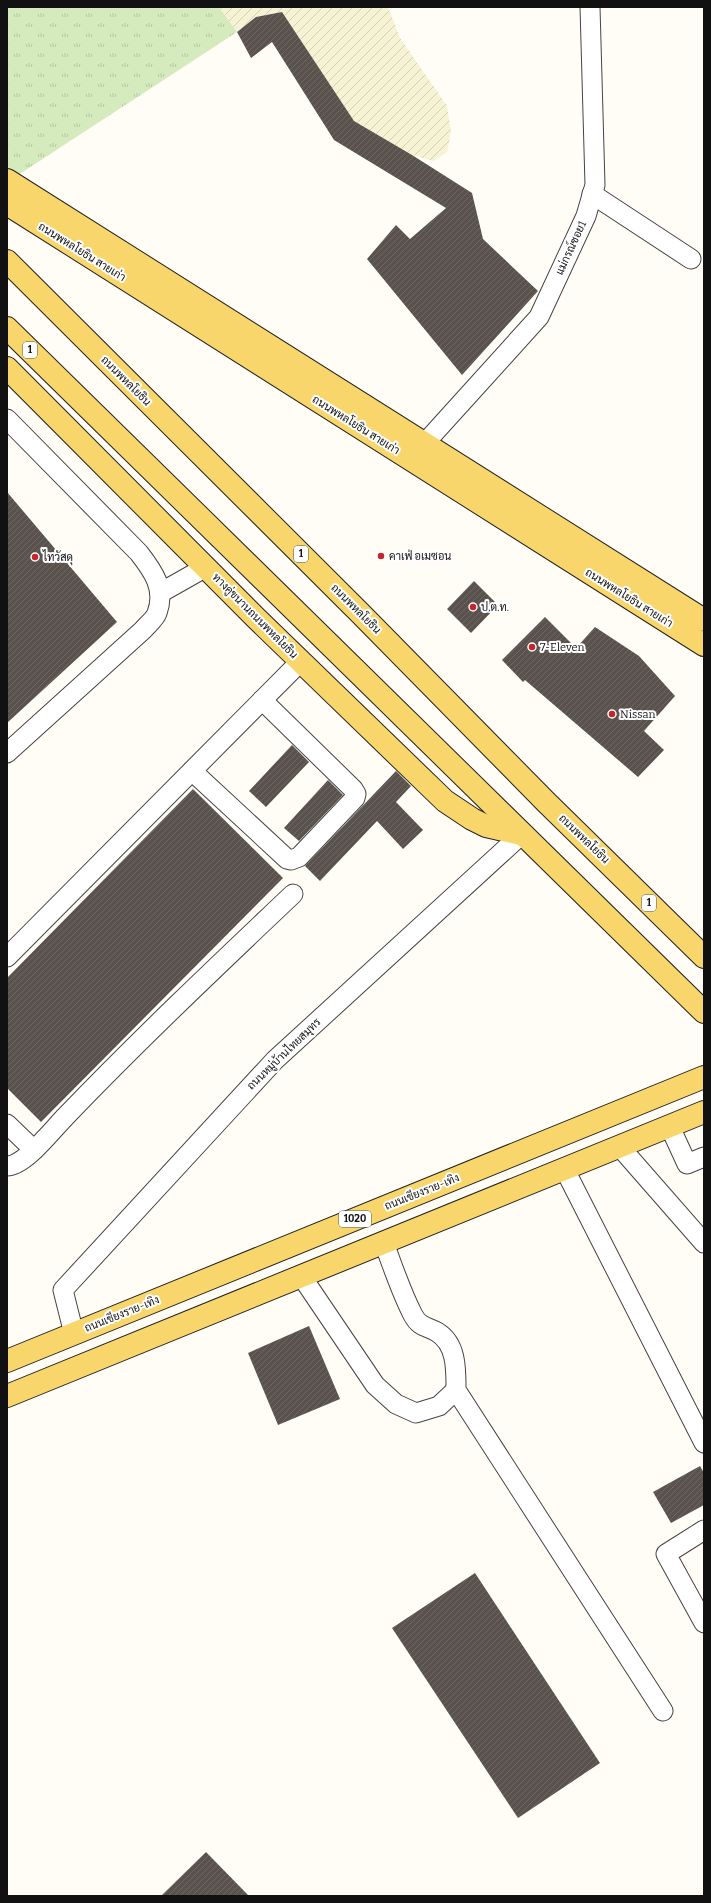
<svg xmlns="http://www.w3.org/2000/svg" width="711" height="1903" font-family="Bitter,Sarabun,serif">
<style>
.farmland{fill:url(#farmland-furrows)}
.grass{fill:url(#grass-tufts)}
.building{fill:url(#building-hatch)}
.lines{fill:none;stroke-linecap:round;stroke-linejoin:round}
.minor-casing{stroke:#444;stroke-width:21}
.major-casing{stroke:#222;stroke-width:24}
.minor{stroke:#fff;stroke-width:19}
.major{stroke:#f9d66b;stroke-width:22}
.poi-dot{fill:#c4262e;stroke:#fff;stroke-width:1.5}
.labels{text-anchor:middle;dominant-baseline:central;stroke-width:4;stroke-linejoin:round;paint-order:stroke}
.shield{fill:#fff;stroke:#585858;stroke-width:1}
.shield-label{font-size:10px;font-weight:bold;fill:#111}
.street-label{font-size:11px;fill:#111;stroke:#fff}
.poi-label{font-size:11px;fill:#111;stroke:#fff;text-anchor:start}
</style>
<defs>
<pattern id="farmland-furrows" width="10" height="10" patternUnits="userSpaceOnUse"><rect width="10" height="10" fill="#f6f3d4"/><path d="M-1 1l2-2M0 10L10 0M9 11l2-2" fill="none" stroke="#d2cfb5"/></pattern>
<pattern id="grass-tufts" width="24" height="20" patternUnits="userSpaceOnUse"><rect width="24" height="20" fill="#d5ebbd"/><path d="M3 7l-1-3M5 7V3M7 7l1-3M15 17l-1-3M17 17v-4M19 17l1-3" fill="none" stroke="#b6c8a1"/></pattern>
<pattern id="building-hatch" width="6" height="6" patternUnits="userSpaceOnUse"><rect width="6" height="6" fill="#5a524d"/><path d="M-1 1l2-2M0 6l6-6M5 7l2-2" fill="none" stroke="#6d6662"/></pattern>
</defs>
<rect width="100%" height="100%" fill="#fffdf5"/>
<!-- farmland -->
<path class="farmland" d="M219 7H388L400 38 447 106 451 132 447 152 434 161 412 155 354 121 282 12 256 17 237 32Z"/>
<!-- grass -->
<path class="grass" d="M7 7H219L237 32 9 181 7 180Z"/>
<!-- building -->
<g class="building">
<path d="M282 12 354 121 412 155 472 193 483 239 538 291 462 375 367 259 396 225 410 239 446 208 334 140 272 42 251 58 237 32 256 17Z"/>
<path d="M7 492 117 622 7 723Z"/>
<path d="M474 581 498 605 471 633 447 609Z"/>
<path d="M545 617 576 648 595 627 639 656 675 696 644 731 664 750 638 777 525 680 523 682 502 660Z"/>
<path d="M292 745 309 762 266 807 249 791Z"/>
<path d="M396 771 411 786 396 802 423 830 403 849 377 821 320 881 305 866Z"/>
<path d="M328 780 343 795 299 841 284 828Z"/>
<path d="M193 789 283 878 41 1122 7 1088V978Z"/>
<path d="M309 1326 340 1399 278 1425 248 1353Z"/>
<path d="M700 1466 704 1473V1505L671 1523 653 1492Z"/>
<path d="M475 1573 600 1763 518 1818 392 1628Z"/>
<path d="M206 1852 249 1896H161Z"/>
</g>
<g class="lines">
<defs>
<g id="minor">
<path d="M592 194 691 259"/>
<path d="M7 419 139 553C153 571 166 589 157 613 155 619 147 625 143 630L7 753"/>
<path d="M417 455 425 443 539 317 586 216 595 185 590 7"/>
<path d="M160 593 206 567"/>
<path d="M192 771 287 859 291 860 299 857 355 798 356 794 353 789 262 700"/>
<path d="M7 957 301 661"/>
<path d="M7 1124 34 1150"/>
<path d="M670 1127 687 1164 704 1157"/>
<path d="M620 1147 704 1243"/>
<path d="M7 1166C25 1166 53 1129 66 1116 139 1040 216 967 293 894"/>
<path d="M565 1170 704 1443"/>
<path d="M384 1243C393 1267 401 1292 413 1315 420 1328 427 1326 437 1332 457 1344 456 1370 456 1390L663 1711"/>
<path d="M302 1277 375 1385 396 1404 416 1413 439 1406 456 1390"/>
<path d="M74 1334 63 1290 275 1060 522 834"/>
<path d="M704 1530 666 1554 704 1623"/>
</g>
<g id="major">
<path d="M7 180 704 620"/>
<path d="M7 204 704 645"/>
<path d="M7 261 361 614 546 802 704 957"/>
<path d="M7 328 704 1012"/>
<path d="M7 368 257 619 445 801 472 819 486 826 521 834"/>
<path d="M7 1361 704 1077"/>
<path d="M7 1396 704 1112"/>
</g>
</defs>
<!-- minor casing -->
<use href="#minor" class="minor-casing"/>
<!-- major casing -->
<use href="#major" class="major-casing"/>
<!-- minor -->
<use href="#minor" class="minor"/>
<!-- major -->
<use href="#major" class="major"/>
</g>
<!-- markers -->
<g class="poi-dot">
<circle cx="381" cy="556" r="4"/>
<circle cx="35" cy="557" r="4"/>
<circle cx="473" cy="607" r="4"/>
<circle cx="532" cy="647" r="4"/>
<circle cx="612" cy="714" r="4"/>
</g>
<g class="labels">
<!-- shield labels -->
<g class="shield">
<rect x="23" y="342" width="14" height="16" rx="3"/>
<rect x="294" y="546" width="14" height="16" rx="3"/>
<rect x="642" y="895" width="14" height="16" rx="3"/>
<rect x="339" y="1211" width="32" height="16" rx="3"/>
</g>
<g class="shield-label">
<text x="30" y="350">1</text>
<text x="301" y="554">1</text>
<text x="649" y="903">1</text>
<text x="355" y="1219">1020</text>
</g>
<!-- street labels -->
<g class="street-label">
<text transform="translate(571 248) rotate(-65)">แม่กรณ์ซอย1</text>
<text transform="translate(82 252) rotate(32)">ถนนพหลโยธิน สายเก่า</text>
<text transform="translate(126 381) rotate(45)">ถนนพหลโยธิน</text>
<text transform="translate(356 425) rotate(32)">ถนนพหลโยธิน สายเก่า</text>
<text transform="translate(629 598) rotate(32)">ถนนพหลโยธิน สายเก่า</text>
<text transform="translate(356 609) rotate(45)">ถนนพหลโยธิน</text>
<text transform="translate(255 616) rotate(45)">ทางคู่ขนานถนนพหลโยธิน</text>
<text transform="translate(584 839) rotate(44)">ถนนพหลโยธิน</text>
<text transform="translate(284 1054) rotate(-44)">ถนนหมู่บ้านไทยสมุทร</text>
<text transform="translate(422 1192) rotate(-22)">ถนนเชียงราย-เทิง</text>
<text transform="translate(122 1314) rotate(-22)">ถนนเชียงราย-เทิง</text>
</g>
<!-- poi labels -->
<g class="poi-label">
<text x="389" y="556">คาเฟ่ อเมซอน</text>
<text x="43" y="557">ไทวัสดุ</text>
<text x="481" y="607">ป.ต.ท.</text>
<text x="540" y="647">7-Eleven</text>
<text x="620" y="714">Nissan</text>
</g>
</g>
<!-- border -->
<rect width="711" height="1903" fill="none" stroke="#111111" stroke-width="16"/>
</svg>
